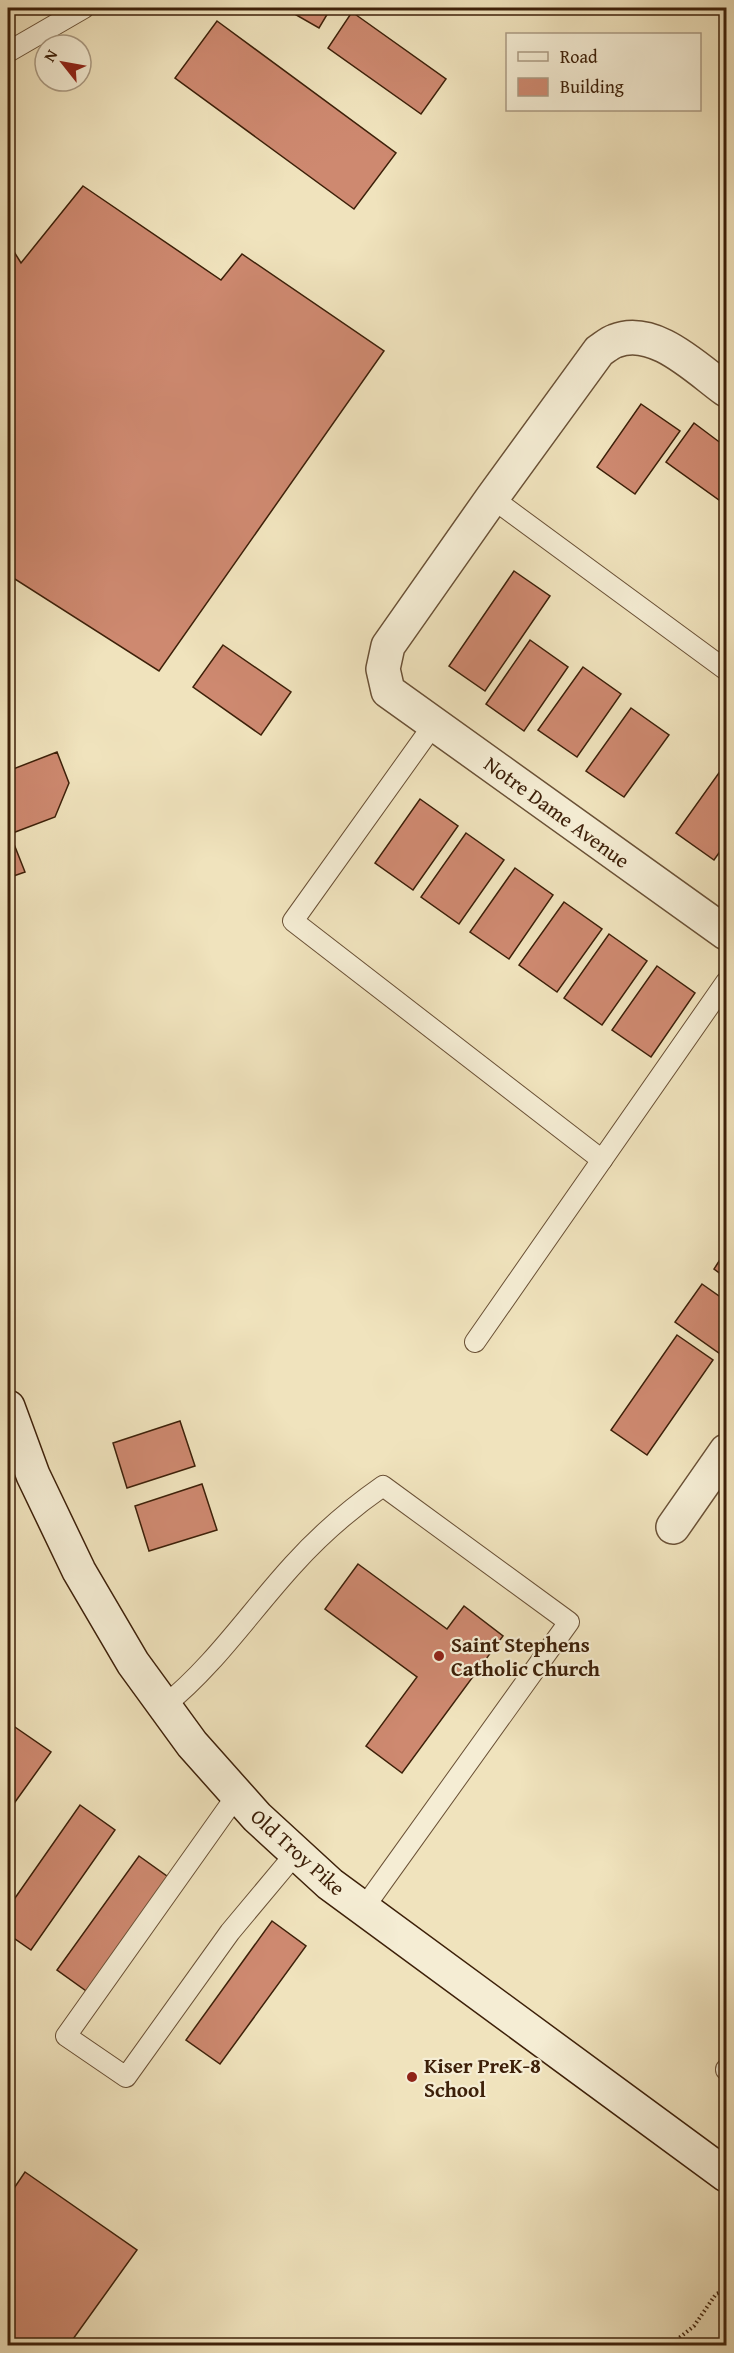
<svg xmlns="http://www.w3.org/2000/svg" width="734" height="2353" font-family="'Gentium Book Plus',serif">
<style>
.building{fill:#ce8970;stroke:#3d2009;stroke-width:1.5}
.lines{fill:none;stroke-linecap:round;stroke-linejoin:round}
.lane-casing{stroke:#6a5136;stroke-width:22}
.street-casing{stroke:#6a5136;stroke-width:36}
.secondary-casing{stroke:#3d2009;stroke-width:36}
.path{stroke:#3d2009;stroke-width:4;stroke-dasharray:1.5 3;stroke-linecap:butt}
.lane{stroke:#f5edd4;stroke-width:20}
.street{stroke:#f5edd4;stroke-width:33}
.secondary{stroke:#f5edd4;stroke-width:33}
.poi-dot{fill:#8f2418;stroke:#f5edd4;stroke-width:2}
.labels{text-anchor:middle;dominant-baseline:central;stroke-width:4.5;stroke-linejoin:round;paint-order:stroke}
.street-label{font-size:21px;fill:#3d2009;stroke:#f5edd4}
.poi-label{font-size:21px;font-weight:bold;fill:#3d2009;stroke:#f5edd4;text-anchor:start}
</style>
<rect width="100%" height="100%" fill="#f0e3bd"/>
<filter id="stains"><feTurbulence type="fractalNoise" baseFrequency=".00333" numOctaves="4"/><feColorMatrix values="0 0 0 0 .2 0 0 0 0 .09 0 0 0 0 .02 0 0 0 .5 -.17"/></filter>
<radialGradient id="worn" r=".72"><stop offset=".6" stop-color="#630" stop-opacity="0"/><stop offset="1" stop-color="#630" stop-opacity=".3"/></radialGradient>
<!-- building -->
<g class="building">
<path d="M284 8H331L319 28Z"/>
<path d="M352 12 446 79 421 114 328 48Z"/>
<path d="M217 21 396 153 354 209 175 78Z"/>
<path d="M83 186 221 280 242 254 384 351 159 671 15 579 8 589V242L21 263Z"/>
<path d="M641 404 680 431 635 494 597 467Z"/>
<path d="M694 423 726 447V505L666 462Z"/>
<path d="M514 571 550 596 485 691 449 666Z"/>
<path d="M530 640 568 667 524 731 486 704Z"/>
<path d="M223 645 291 692 261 735 193 687Z"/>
<path d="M583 667 621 694 577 757 538 730Z"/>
<path d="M631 708 669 735 624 797 586 771Z"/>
<path d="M57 752 69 783 55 817 10 834 25 872 8 878V771Z"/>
<path d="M721 770 726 774V843L714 860 676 833Z"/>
<path d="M420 799 458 826 413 890 375 863Z"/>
<path d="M466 833 504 860 459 924 421 897Z"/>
<path d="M515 868 553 895 509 959 470 932Z"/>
<path d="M564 902 602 929 557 992 519 965Z"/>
<path d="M609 934 647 961 602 1025 564 998Z"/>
<path d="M657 966 695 993 651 1057 612 1030Z"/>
<path d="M726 1250V1278L714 1269Z"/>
<path d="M702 1284 726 1301V1358L675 1322Z"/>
<path d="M677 1335 713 1360 647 1455 611 1430Z"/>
<path d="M180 1421 195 1466 127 1488 113 1443Z"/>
<path d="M202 1484 217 1530 149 1551 135 1506Z"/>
<path d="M358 1564 447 1629 464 1606 503 1636 402 1773 366 1746 417 1677 325 1609Z"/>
<path d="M12 1725 51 1752 10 1809 8 1808V1731Z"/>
<path d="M80 1805 115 1830 31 1950 8 1934V1908Z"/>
<path d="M139 1856 171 1879 89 1993 57 1970Z"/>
<path d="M272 1921 306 1946 220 2064 186 2040Z"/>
<path d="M25 2172 137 2250 68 2346H8V2197Z"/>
</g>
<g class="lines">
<defs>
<g id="lane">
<path d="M8 52 84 8"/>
<path d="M492 498 726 670"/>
<path d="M434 724 293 921 602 1160"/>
<path d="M475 1342 726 982"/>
<path d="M164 1706C214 1666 250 1612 293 1565 320 1535 350 1509 383 1486L569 1622 363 1909"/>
<path d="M237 1795 66 2036 126 2077 230 1932 296 1853"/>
<path d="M726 2069V2070"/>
</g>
<g id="street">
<path d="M726 390C697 369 654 325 615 341 609 343 604 348 599 351L492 498 388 646 383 669 388 691 726 933"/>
<path d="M673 1527 726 1451"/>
</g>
<path id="secondary" d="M8 1407 33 1475 79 1571 133 1663 192 1744 257 1817 330 1884 726 2175"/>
</defs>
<!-- lane casing -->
<use href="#lane" class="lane-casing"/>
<!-- street casing -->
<use href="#street" class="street-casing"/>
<!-- secondary casing -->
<use href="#secondary" class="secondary-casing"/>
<!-- path -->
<path class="path" d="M669 2346 694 2326 716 2294 726 2290"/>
<!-- lane -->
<use href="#lane" class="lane"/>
<!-- street -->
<use href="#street" class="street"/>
<!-- secondary -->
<use href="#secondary" class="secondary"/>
</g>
<!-- markers -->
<g class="poi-dot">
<circle cx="439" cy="1656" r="6"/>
<circle cx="412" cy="2077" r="6"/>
</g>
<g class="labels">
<!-- street labels -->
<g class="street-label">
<text transform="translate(557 812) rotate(36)">Notre Dame Avenue</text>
<text transform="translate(298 1852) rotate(42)">Old Troy Pike</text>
</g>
<!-- poi labels -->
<g class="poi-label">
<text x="451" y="1644">Saint Stephens<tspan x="451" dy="24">Catholic Church</tspan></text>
<text x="424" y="2065">Kiser PreK-8<tspan x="424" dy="24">School</tspan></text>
</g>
</g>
<!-- margin -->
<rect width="734" height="2353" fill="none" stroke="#f0e3bd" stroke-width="30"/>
<rect x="9" y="9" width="716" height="2335" fill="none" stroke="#3d2009" stroke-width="3"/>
<rect x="15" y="15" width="704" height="2323" fill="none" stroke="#3d2009" stroke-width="1.5"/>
<!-- legend -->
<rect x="506" y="33" width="195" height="78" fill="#f5edd4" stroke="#ab9b83" stroke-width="1.5"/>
<rect x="518" y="52" width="30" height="9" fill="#f5edd4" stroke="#ab9b83" stroke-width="1.5"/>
<text x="560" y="63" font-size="18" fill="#3d2009">Road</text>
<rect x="518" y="78" width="30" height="18" fill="#ce8970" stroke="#ab9b83" stroke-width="1.5"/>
<text x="560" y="93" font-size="18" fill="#3d2009">Building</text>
<!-- north arrow -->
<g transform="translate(63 63) rotate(301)"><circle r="28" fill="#f5edd4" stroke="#ab9b83" stroke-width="1.5"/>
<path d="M0-4.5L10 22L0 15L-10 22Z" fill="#8f2418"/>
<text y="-9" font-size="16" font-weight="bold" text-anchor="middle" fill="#3d2009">N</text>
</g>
<rect width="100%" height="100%" filter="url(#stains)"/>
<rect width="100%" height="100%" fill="url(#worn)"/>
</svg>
